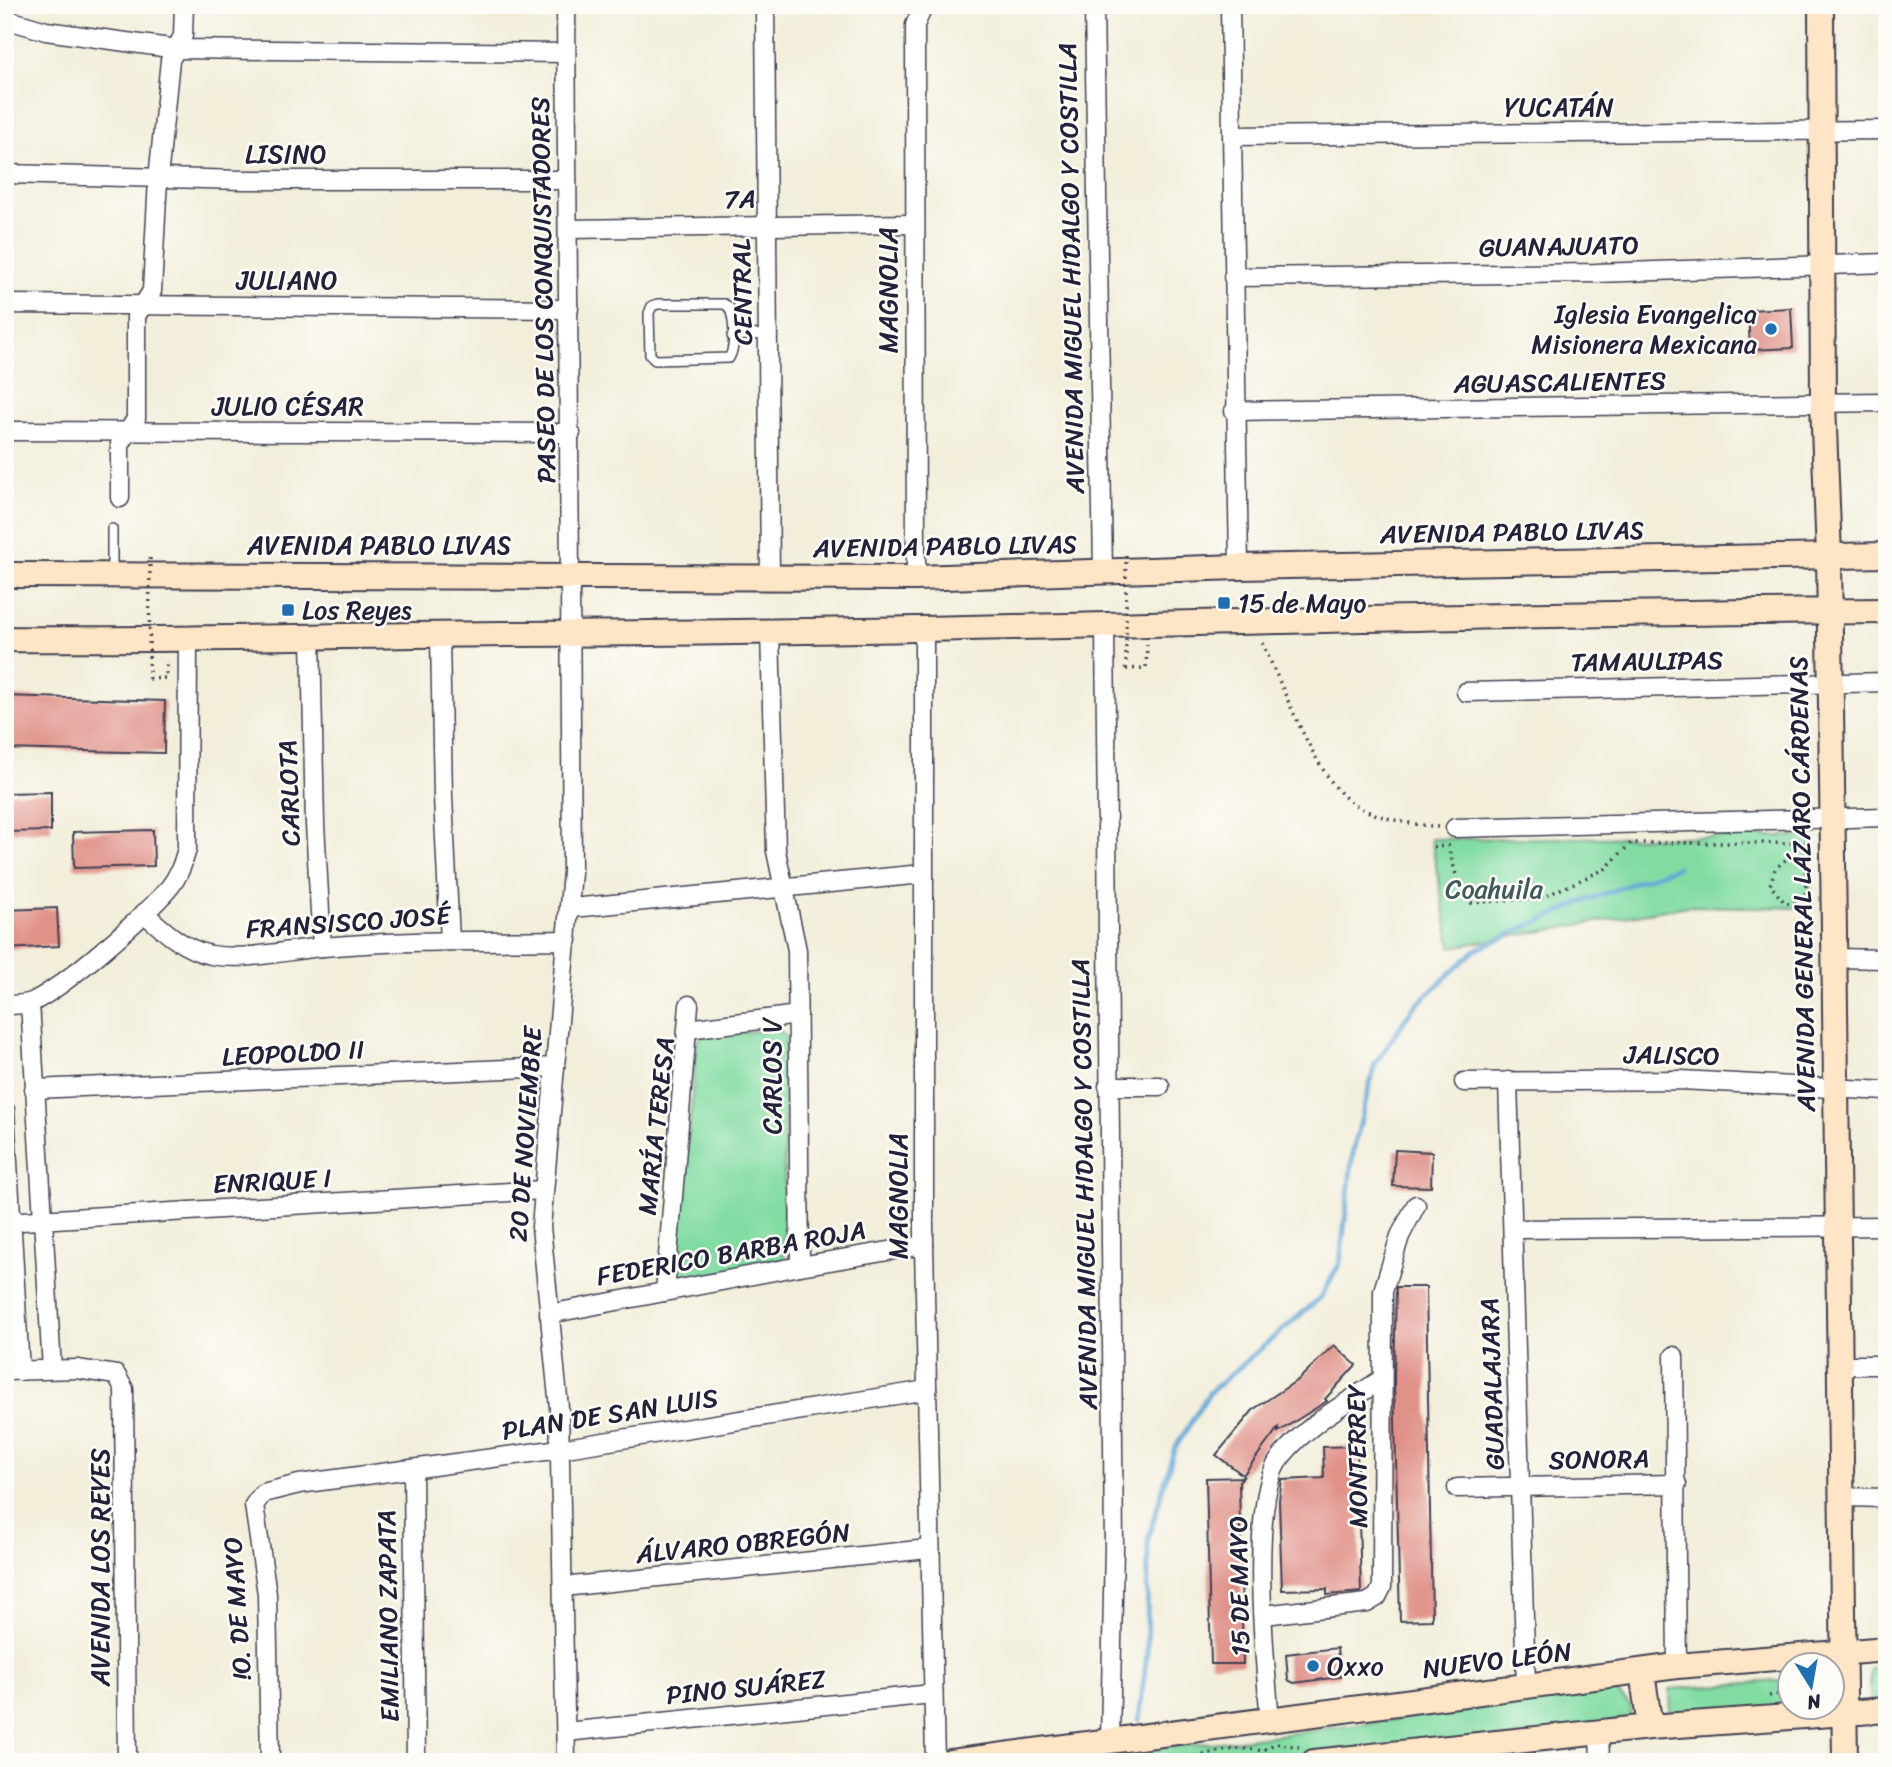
<svg xmlns="http://www.w3.org/2000/svg" width="1892" height="1767" font-family="Sriracha,sans-serif">
<style>
.green{fill:#81dca2;stroke:#527f6e;stroke-width:2}
.lines{fill:none;stroke-linecap:round;stroke-linejoin:round}
.stream{stroke:#61a5d6;stroke-width:5}
.building{fill:#e09289}
.lane-casing{stroke:#414153;stroke-width:12}
.street-casing{stroke:#414153;stroke-width:21}
.secondary-casing{stroke:#414153;stroke-width:28}
.path{stroke:#414153;stroke-width:3.5;stroke-dasharray:2 5;stroke-linecap:butt}
.lane{stroke:#fff;stroke-width:9}
.street{stroke:#fff;stroke-width:18}
.secondary{stroke:#fde5c5;stroke-width:24}
.path-bridge{stroke:#414153;stroke-width:3.5;stroke-dasharray:2 5;stroke-linecap:butt}
.poi-dot{fill:#1f6fb2;stroke:#fdfcf7;stroke-width:2.5}
.labels{text-anchor:middle;dominant-baseline:central;stroke-width:5;stroke-linejoin:round;paint-order:stroke}
.street-label{font-size:26px;fill:#22223b;stroke:#fdfcf7}
.poi-label{font-size:26px;fill:#22223b;stroke:#fdfcf7;text-anchor:start}
.park-label{font-size:26px;fill:#3e5a5a;stroke:#fdfcf7}
</style>
<rect width="100%" height="100%" fill="#fdfcf7"/>
<filter id="ink" filterUnits="userSpaceOnUse"><feTurbulence type="fractalNoise" baseFrequency=".0143" numOctaves="2"/><feDisplacementMap in="SourceGraphic" scale="14" xChannelSelector="R" yChannelSelector="G"/><feConvolveMatrix kernelMatrix="1 2 1 2 8 2 1 2 1" color-interpolation-filters="sRGB"/></filter>
<filter id="wash" filterUnits="userSpaceOnUse"><feTurbulence type="fractalNoise" baseFrequency=".00686" numOctaves="4" result="noise"/><feDisplacementMap in="SourceGraphic" scale="28" xChannelSelector="R" yChannelSelector="G"/><feGaussianBlur stdDeviation="1.57" result="paint"/><feColorMatrix in="noise" values="0 0 0 0 0 0 0 0 0 0 0 0 0 0 0 0 0 1.4 0 .05"/><feComposite in="paint" operator="in"/></filter>
<g filter="url(#wash)">
<rect width="100%" height="100%" fill="#f2eeda"/>
<!-- green -->
<g class="green">
<path d="M1810 836 1811 908 1688 906 1451 947 1431 839Z"/>
<path d="M779 1029 785 1036 784 1259 775 1267 684 1285 676 1274 697 1041 704 1036Z"/>
<path d="M1887 1667V1700L1870 1701V1669Z"/>
<path d="M1790 1680V1708L1671 1720 1670 1689Z"/>
<path d="M1615 1691 1631 1706V1724L1446 1746 1263 1762H1022L1240 1740Z"/>
</g>
<g class="lines">
<!-- stream -->
<g class="stream">
<path d="M1139 1720 1147 1652 1148 1539 1174 1450 1209 1393 1321 1297 1340 1263 1353 1152 1375 1064 1412 1009 1475 950 1582 902 1677 867"/>
<path d="M1134 1762 1135 1753"/>
</g>
</g>
<g id="blocks">
<!-- building -->
<g class="building">
<path d="M1791 308 1793 348 1750 350 1748 310Z"/>
<path d="M5 696 165 701 164 753 5 749Z"/>
<path d="M51 792V831L5 832V793Z"/>
<path d="M153 830 154 866 74 868 73 832Z"/>
<path d="M57 908 59 946 5 949V910Z"/>
<path d="M1395 1150 1432 1152 1431 1187 1393 1186Z"/>
<path d="M1396 1287H1426L1432 1620 1400 1621 1394 1380Z"/>
<path d="M1334 1345 1356 1365 1325 1399 1327 1401 1278 1432V1428L1243 1475 1216 1455 1254 1409 1299 1379Z"/>
<path d="M1357 1446 1361 1592 1327 1595V1589L1282 1590 1279 1500 1282 1480 1324 1478 1323 1447Z"/>
<path d="M1243 1477 1239 1481 1243 1664H1211L1206 1478Z"/>
<path d="M1337 1648 1340 1677 1294 1683 1288 1680 1286 1654Z"/>
</g>
</g>
</g>
<g filter="url(#ink)">
<use href="#blocks" fill-opacity="0" stroke="#414153" stroke-width="2"/>
<g class="lines">
<defs>
<g id="lane">
<path d="M658 304H724L729 307C735 319 736 347 729 358L655 360 650 355 649 313 652 306Z"/>
<path d="M732 336 769 334"/>
<path d="M112 574V529"/>
</g>
<g id="street">
<path d="M765 5 770 579"/>
<path d="M1094 5 1103 572"/>
<path d="M1230 5 1239 567"/>
<path d="M5 19 46 31 177 49 566 53"/>
<path d="M1233 136 1887 130"/>
<path d="M5 174 244 180H567"/>
<path d="M568 229 913 224"/>
<path d="M1233 277 1596 273 1887 263"/>
<path d="M5 304 569 309"/>
<path d="M1234 411 1887 402"/>
<path d="M5 431 571 433"/>
<path d="M120 498V444L136 419V316L152 291 158 179 170 60 183 36 184 5"/>
<path d="M916 578 915 25 924 5"/>
<path d="M1105 626 1114 1547 1110 1740"/>
<path d="M924 630V1245L935 1762"/>
<path d="M770 632 776 851 797 950 800 1266"/>
<path d="M440 636 443 797 450 941"/>
<path d="M311 638 315 824 322 947"/>
<path d="M1466 692 1887 682"/>
<path d="M1455 828 1887 817"/>
<path d="M572 908 923 874"/>
<path d="M144 913C164 931 184 950 211 955 248 961 286 950 323 947 404 940 487 941 568 940"/>
<path d="M1832 958 1887 959"/>
<path d="M30 1003 52 1369"/>
<path d="M5 1005C14 1005 24 1005 32 1002 63 988 146 915 169 888 179 876 183 863 187 849L188 640"/>
<path d="M688 1029 798 1015"/>
<path d="M1508 1081 1526 1686"/>
<path d="M1464 1082 1681 1080 1887 1091"/>
<path d="M1108 1086H1160"/>
<path d="M34 1089 555 1067"/>
<path d="M5 1110 20 1371"/>
<path d="M5 1222 543 1190"/>
<path d="M1513 1229 1887 1226"/>
<path d="M665 1292 689 1005"/>
<path d="M549 1314 800 1266 924 1245"/>
<path d="M1674 1356 1677 1666"/>
<path d="M1838 1365H1887"/>
<path d="M5 1371 77 1369 116 1375 124 1389 127 1762"/>
<path d="M413 1469 416 1762"/>
<path d="M1457 1488 1677 1484"/>
<path d="M1841 1497 1887 1498"/>
<path d="M563 1587 928 1549"/>
<path d="M1264 1615 1367 1603 1377 1597 1382 1587 1383 1291 1400 1236 1416 1205"/>
<path d="M1270 1720C1265 1665 1248 1496 1281 1457 1307 1424 1348 1402 1382 1379"/>
<path d="M566 1732 932 1694"/>
<path d="M1599 1732 1600 1762"/>
<path d="M270 1762 267 1594 254 1505 263 1493 299 1484 560 1449 927 1390"/>
<path d="M566 1762 559 1408 541 1227 572 872 566 5"/>
</g>
<g id="secondary">
<path d="M1821 5 1823 403 1829 556 1845 1762"/>
<path d="M5 575 916 578 1239 567 1887 555"/>
<path d="M5 639C172 641 339 635 506 634 967 633 1427 613 1887 611"/>
<path d="M1642 1672 1650 1727"/>
<path d="M951 1762 1677 1666 1887 1649"/>
<path d="M1314 1762 1650 1727 1887 1710"/>
</g>
</defs>
<!-- lane casing -->
<use href="#lane" class="lane-casing"/>
<!-- street casing -->
<use href="#street" class="street-casing"/>
<!-- secondary casing -->
<use href="#secondary" class="secondary-casing"/>
<!-- path -->
<g class="path">
<path d="M1262 643C1282 683 1316 778 1351 802 1375 819 1411 824 1439 827"/>
<path d="M1126 669 1146 668 1147 645"/>
<path d="M149 679 166 678 167 660"/>
<path d="M1805 843 1806 903H1785L1770 885 1775 869Z"/>
<path d="M1433 847 1448 846 1458 882 1471 903 1541 898 1605 869 1631 843H1805"/>
<path d="M1769 1696 1790 1692"/>
<path d="M1154 1757C1190 1765 1226 1742 1262 1751L1276 1743 1299 1747"/>
</g>
<!-- lane -->
<use href="#lane" class="lane"/>
<!-- street -->
<use href="#street" class="street"/>
<!-- secondary -->
<use href="#secondary" class="secondary"/>
<!-- path-bridge -->
<g class="path-bridge">
<path d="M1126 669V551"/>
<path d="M149 679 150 556"/>
</g>
</g>
</g>
<!-- markers -->
<g class="poi-dot">
<circle cx="1771" cy="329" r="7"/>
<rect x="1217" y="596" width="14" height="14" rx="3.5"/>
<rect x="281" y="603" width="14" height="14" rx="3.5"/>
<circle cx="1313" cy="1666" r="7"/>
</g>
<g class="labels">
<!-- street labels -->
<g class="street-label">
<text x="1559" y="107">YUCATÁN</text>
<text x="286" y="154">LISINO</text>
<text transform="translate(740 199) rotate(-2)">7A</text>
<text transform="translate(1559 246) rotate(-1)">GUANAJUATO</text>
<text transform="translate(1071 268) rotate(-91)">AVENIDA MIGUEL HIDALGO Y COSTILLA</text>
<text x="287" y="280">JULIANO</text>
<text transform="translate(543 290) rotate(-91)">PASEO DE LOS CONQUISTADORES</text>
<text transform="translate(888 290) rotate(-90)">MAGNOLIA</text>
<text transform="translate(742 292) rotate(-91)">CENTRAL</text>
<text transform="translate(1560 382) rotate(-1)">AGUASCALIENTES</text>
<text x="288" y="406">JULIO CÉSAR</text>
<text transform="translate(1512 532) rotate(-1)">AVENIDA PABLO LIVAS</text>
<text x="379" y="545">AVENIDA PABLO LIVAS</text>
<text transform="translate(945 546) rotate(-1)">AVENIDA PABLO LIVAS</text>
<text transform="translate(1647 661) rotate(-1)">TAMAULIPAS</text>
<text transform="translate(289 793) rotate(-92)">CARLOTA</text>
<text transform="translate(1802 884) rotate(-91)">AVENIDA GENERAL LÁZARO CÁRDENAS</text>
<text transform="translate(348 922) rotate(-4)">FRANSISCO JOSÉ</text>
<text transform="translate(293 1053) rotate(-3)">LEOPOLDO II</text>
<text transform="translate(1672 1055) rotate(1)">JALISCO</text>
<text transform="translate(772 1076) rotate(-90)">CARLOS V</text>
<text transform="translate(656 1126) rotate(-84)">MARÍA TERESA</text>
<text transform="translate(525 1134) rotate(-86)">20 DE NOVIEMBRE</text>
<text transform="translate(272 1181) rotate(-3)">ENRIQUE I</text>
<text transform="translate(1084 1184) rotate(-91)">AVENIDA MIGUEL HIDALGO Y COSTILLA</text>
<text transform="translate(898 1196) rotate(-90)">MAGNOLIA</text>
<text transform="translate(731 1253) rotate(-10)">FEDERICO BARBA ROJA</text>
<text transform="translate(1492 1384) rotate(-92)">GUADALAJARA</text>
<text transform="translate(610 1414) rotate(-9)">PLAN DE SAN LUIS</text>
<text transform="translate(1357 1456) rotate(-91)">MONTERREY</text>
<text transform="translate(1599 1459) rotate(-1)">SONORA</text>
<text transform="translate(743 1543) rotate(-6)">ÁLVARO OBREGÓN</text>
<text transform="translate(100 1567) rotate(-90)">AVENIDA LOS REYES</text>
<text transform="translate(1239 1586) rotate(-91)">15 DE MAYO</text>
<text transform="translate(237 1609) rotate(-94)">!O. DE MAYO</text>
<text transform="translate(388 1616) rotate(-91)">EMILIANO ZAPATA</text>
<text transform="translate(1497 1660) rotate(-7)">NUEVO LEÓN</text>
<text transform="translate(746 1687) rotate(-6)">PINO SUÁREZ</text>
</g>
<!-- poi labels -->
<g class="poi-label">
<text x="1757" y="314" text-anchor="end">Iglesia Evangelica<tspan x="1757" dy="30">Misionera Mexicana</tspan></text>
<text x="1238" y="603">15 de Mayo</text>
<text x="302" y="610">Los Reyes</text>
<text x="1327" y="1666">Oxxo</text>
</g>
<!-- park labels -->
<g class="park-label">
<text x="1494" y="889">Coahuila</text>
</g>
</g>
<!-- margin -->
<rect width="1892" height="1767" fill="none" stroke="#fdfcf7" stroke-width="28"/>
<!-- north arrow -->
<g transform="translate(1811 1686) rotate(169)"><circle r="33" fill="#fdfcf7" stroke="#a5a5ac" stroke-width="2"/>
<path d="M0-5L12 26L0 18L-12 26Z" fill="#1f6fb2"/>
<text y="-10" font-size="19" font-weight="bold" text-anchor="middle" fill="#22223b">N</text>
</g>
</svg>
